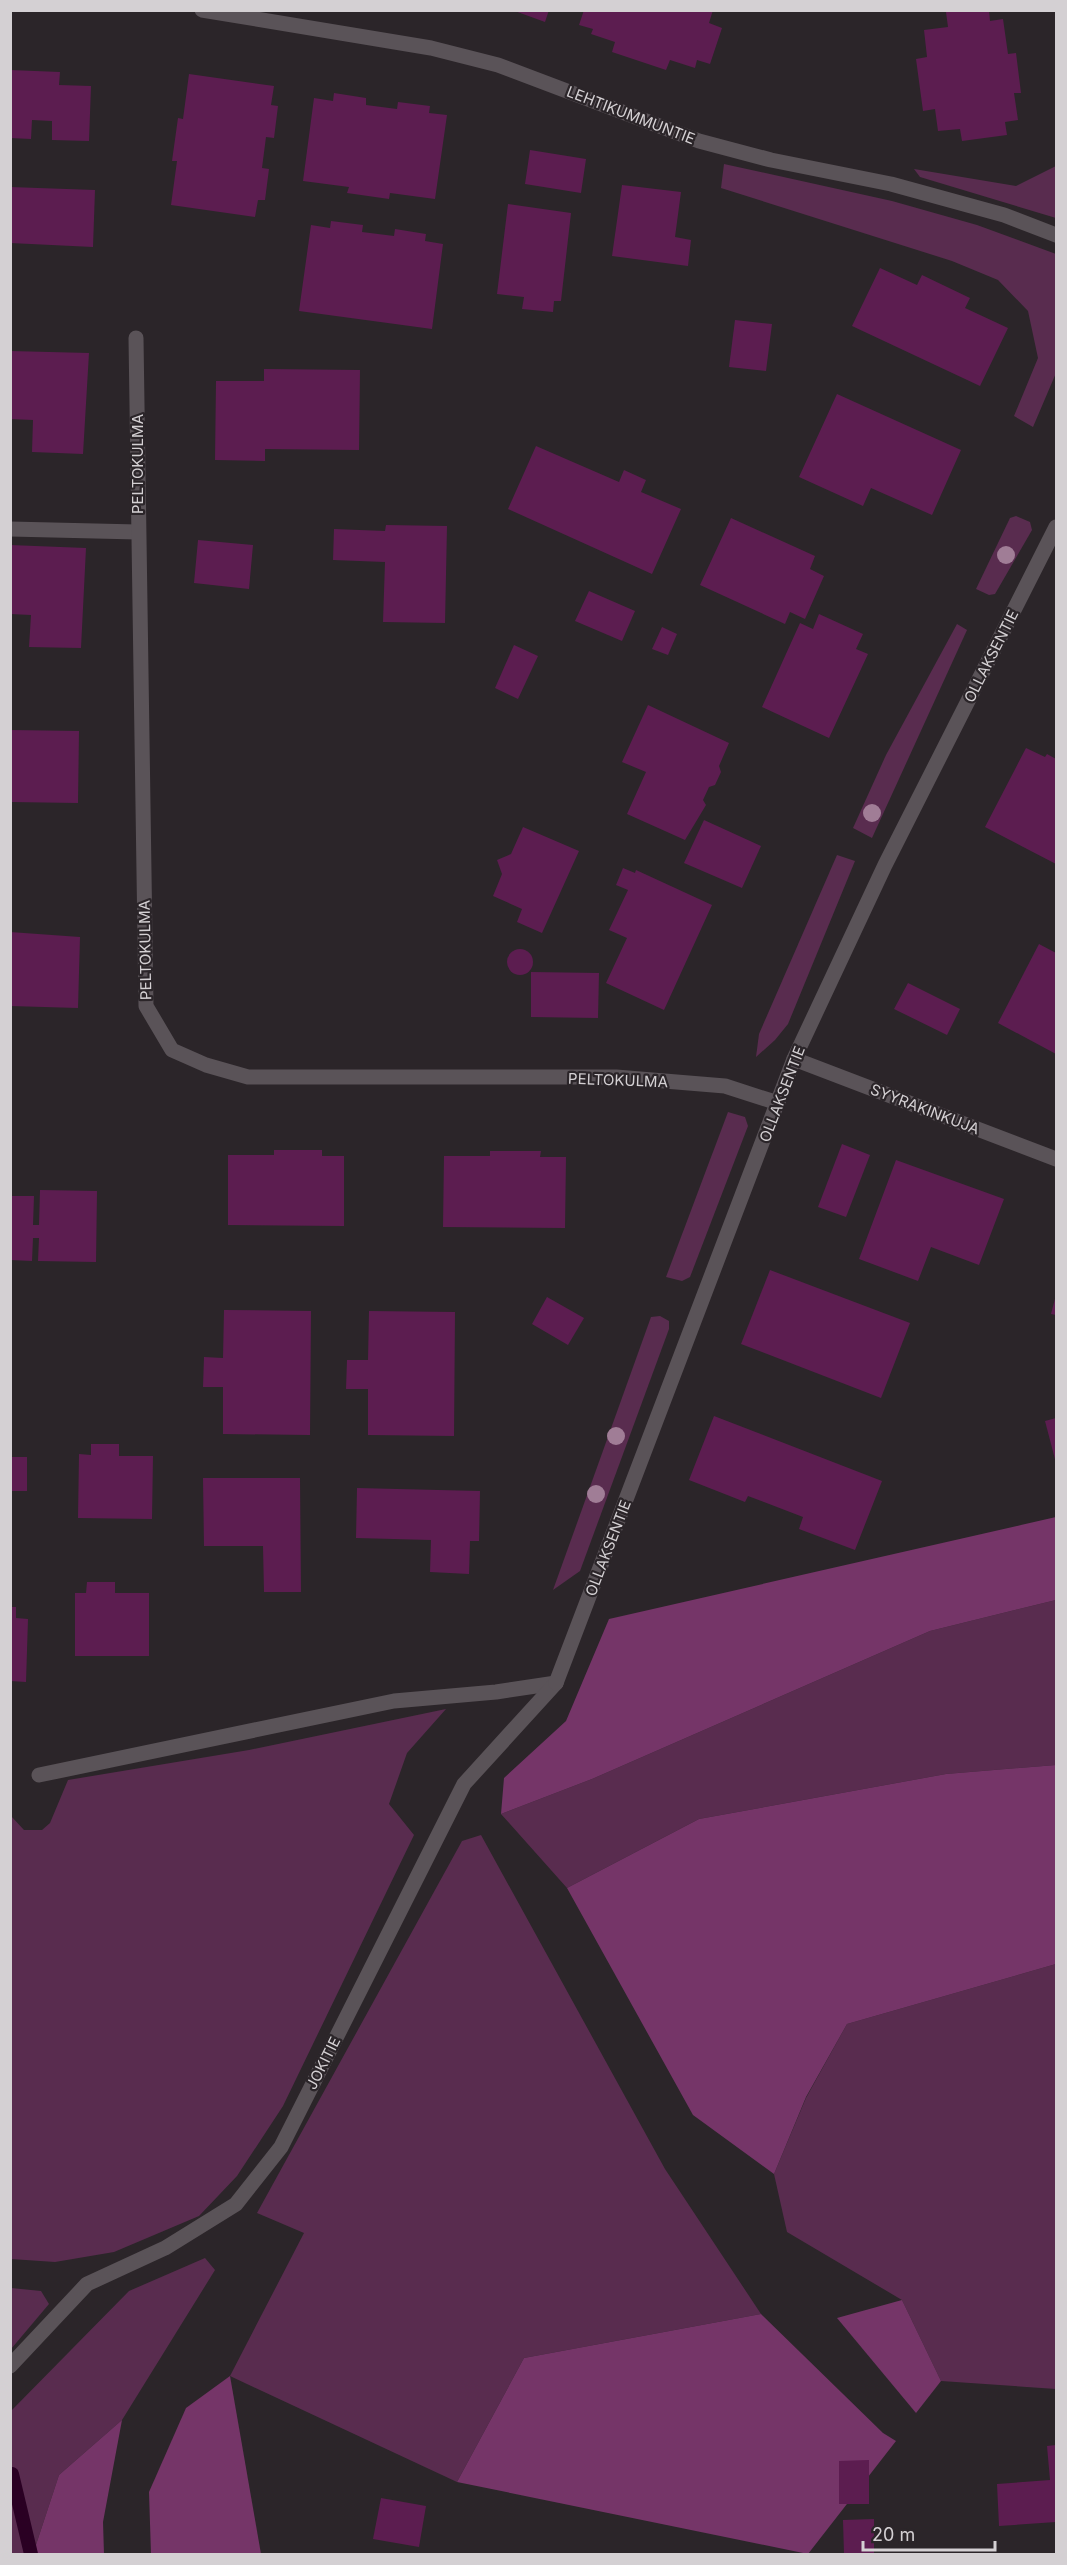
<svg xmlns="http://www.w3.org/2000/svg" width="1067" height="2565" font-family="Inter,sans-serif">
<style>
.green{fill:#592c4f}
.forest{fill:#753568}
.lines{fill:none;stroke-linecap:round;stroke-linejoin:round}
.stream{stroke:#2a0023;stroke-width:14}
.building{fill:#5c1d50}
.service{stroke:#5a5358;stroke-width:15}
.minor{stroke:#5a5358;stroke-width:15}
.tertiary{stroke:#5a5358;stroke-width:15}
.tree{fill:#a07d96}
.labels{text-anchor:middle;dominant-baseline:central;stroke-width:4.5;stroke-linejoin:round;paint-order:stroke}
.street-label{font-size:15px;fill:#d4d0d3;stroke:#2b2529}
</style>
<rect width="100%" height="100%" fill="#2b2529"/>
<!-- green -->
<g class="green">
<path d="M724 164 892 201 977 225 1056 254V373L1033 427 1014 416 1038 358 1028 311 998 280 952 261 721 188Z"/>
<path d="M1056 166V218L920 177 914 169 1016 186Z"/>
<path d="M1016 516 1030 522 1032 530 995 594 989 595 976 589 1010 518Z"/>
<path d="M957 624 967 630 872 838 853 828 886 755Z"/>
<path d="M837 855 855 861 788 1024 775 1040 756 1057 759 1034Z"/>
<path d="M728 1112 745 1117 748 1126 690 1277 682 1281 666 1277Z"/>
<path d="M660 1316 669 1321V1329L580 1571 553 1590 651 1317Z"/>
<path d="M1056 1600V1765L946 1774 699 1819 567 1888 501 1814 592 1779 930 1631Z"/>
<path d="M446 1709 407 1753 389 1804 414 1835 283 2106 237 2176 199 2216 114 2252 55 2262 11 2259V1816L24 1830H42L50 1823 68 1780 249 1750Z"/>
<path d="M481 1835 665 2169 761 2314 524 2358 457 2482 230 2376 304 2233 257 2213 462 1841Z"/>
<path d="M1056 1964V2389L941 2381 902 2300 787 2232 774 2174 806 2098 847 2024Z"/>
<path d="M205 2258 215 2270 122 2420 59 2475 33 2554H11V2411L129 2291Z"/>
<path d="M11 2288 41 2291 49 2304 11 2349Z"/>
</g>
<!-- forest -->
<g class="forest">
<path d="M1056 1517V1600L930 1631 592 1779 501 1814 504 1778 566 1721 609 1619Z"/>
<path d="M1056 1765V1964L847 2024 806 2097 774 2174 693 2115 567 1888 699 1819 946 1774Z"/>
<path d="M902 2300 941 2381 916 2413 837 2318Z"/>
<path d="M761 2314 883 2433 896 2441 808 2554 457 2482 524 2358Z"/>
<path d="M230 2376 261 2554H151L149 2492 186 2408Z"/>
<path d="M122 2420 103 2522 104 2554H33L59 2475Z"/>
</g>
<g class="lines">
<!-- stream -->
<path class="stream" d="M12 2474 31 2554"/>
</g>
<!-- building -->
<g class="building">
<path d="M512 10H549L545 22Z"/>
<path d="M584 10H713L709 23 722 28 710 64 697 60 695 68 670 60 666 70 612 52 615 42 591 34 593 29 579 25Z"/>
<path d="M959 10H989L990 21 1003 19 1008 54 1016 53 1021 93H1014L1018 120 1005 122 1007 135 962 141 960 129 938 131 935 109 923 111 916 59 927 57 924 30 948 27 946 12Z"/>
<path d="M10 70 60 72 59 85 91 86 89 141 52 140V121L32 120 31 139 10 138Z"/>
<path d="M189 74 274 86 271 105 278 106 274 138 266 137 262 168 269 169 265 200H258L255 217 171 205 177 161H172L178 118 183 119Z"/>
<path d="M334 93 366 98V105L397 109 398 102 430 106 429 113 447 115 435 199 390 193 389 199 347 193 349 187 303 181 314 98 333 101Z"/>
<path d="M530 150 586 159 581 193 525 184Z"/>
<path d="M622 185 681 192 675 237 691 240 688 266 612 256Z"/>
<path d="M10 187 95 190 93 247 10 243Z"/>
<path d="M508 204 571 213 561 301H554L553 312 522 309 524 297 497 294Z"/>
<path d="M331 221 363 225 362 232 394 236 395 229 426 234 425 241 443 244 432 329 299 311 311 225 330 228Z"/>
<path d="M880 268 917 285 922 275 970 298 965 308 1008 328 980 386 852 326Z"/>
<path d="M735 320 772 324 766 371 729 367Z"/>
<path d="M10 351 89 353 83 454 32 452 33 420 10 419Z"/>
<path d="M264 369 360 370 359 450 265 449V461L215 460 216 381H264Z"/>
<path d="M837 394 961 450 932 515 871 488 863 506 799 477Z"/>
<path d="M536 446 619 482 624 470 646 480 641 492 681 509 652 574 508 509Z"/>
<path d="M731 518 815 556 810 569 824 576 805 619 790 612 785 624 700 585Z"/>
<path d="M386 525 447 526 445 623 383 622 385 562 333 560 334 529 385 531Z"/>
<path d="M198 540 253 545 249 589 194 583Z"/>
<path d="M10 545 86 548 81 648 29 647 31 615 10 614Z"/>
<path d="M589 591 635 611 622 641 575 621Z"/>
<path d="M819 614 863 634 856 649 868 654 829 738 762 707 800 623 813 629Z"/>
<path d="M662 627 677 634 668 655 652 649Z"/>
<path d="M514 645 538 656 518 699 495 688Z"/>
<path d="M648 705 729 743 719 766 721 772 715 785 709 787 703 800 706 805 685 840 627 814 646 772 622 762Z"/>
<path d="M10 730 79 731 78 803 10 802Z"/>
<path d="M1026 748 1045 757 1047 754 1056 759V864L985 827Z"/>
<path d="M704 820 761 846 742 888 684 863Z"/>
<path d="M523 827 579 851 542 933 517 922 522 909 493 896 502 874 497 860 511 854Z"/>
<path d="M623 868 635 873 636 870 712 905 664 1010 606 983 627 938 609 930 628 890 616 885Z"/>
<path d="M10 932 80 937 78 1008 10 1006Z"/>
<path d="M1039 944 1056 953V1054L998 1023Z"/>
<circle cx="520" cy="962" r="13"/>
<path d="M531 972 599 973 598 1018 531 1017Z"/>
<path d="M908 983 960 1009 947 1035 894 1009Z"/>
<path d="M842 1144 870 1155 846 1217 818 1207Z"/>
<path d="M274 1150H322V1156H344V1226L228 1225V1155H274Z"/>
<path d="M490 1151H541L540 1157H566L565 1228 443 1227 444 1156H490Z"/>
<path d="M896 1160 1004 1199 979 1265 931 1247 918 1281 859 1259Z"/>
<path d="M40 1190 97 1191 96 1262 38 1261 39 1238H33L32 1261 10 1260V1196H34L33 1225H39Z"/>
<path d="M770 1270 910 1323 881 1398 741 1344Z"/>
<path d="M1056 1295V1315L1051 1314Z"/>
<path d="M547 1297 584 1318 568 1345 532 1324Z"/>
<path d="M224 1310 311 1311 310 1435 223 1434V1387H203L204 1357 223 1358Z"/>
<path d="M369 1311 455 1312 454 1436 368 1435V1389H346L347 1360H368Z"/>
<path d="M714 1416 882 1481 855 1550 799 1529 803 1517 748 1496 745 1502 689 1480Z"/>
<path d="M1056 1418V1463L1045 1421Z"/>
<path d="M91 1444H119V1456H153L152 1519 78 1518 79 1454 91 1455Z"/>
<rect x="10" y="1457" width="17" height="34"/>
<path d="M203 1478H300L301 1592H264L263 1546H204Z"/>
<path d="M357 1488 480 1491 479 1541H470L469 1574 430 1572 431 1540 356 1538Z"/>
<path d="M87 1582H115V1593H149V1656H75V1593H86Z"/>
<path d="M10 1607H16V1618L28 1619 26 1682 10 1681Z"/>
<path d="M1056 2445V2522L999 2526 997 2484 1050 2480 1047 2446Z"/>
<path d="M869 2460V2504H839V2461Z"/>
<path d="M381 2498 426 2506 419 2547 373 2539Z"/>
<path d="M874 2519V2554H844L843 2520Z"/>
</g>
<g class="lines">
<!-- service -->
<g class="service">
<path d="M10 529 138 532"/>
<path d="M39 1775 394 1701 496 1692 556 1683"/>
</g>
<!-- minor -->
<g class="minor">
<path d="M202 10 431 48 498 65 699 141 771 160 891 184 1004 215 1056 235"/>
<path d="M136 338 146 1006 172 1050 206 1065 248 1077H616L725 1086 778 1103"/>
<path d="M794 1059 1056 1159"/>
<path d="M10 2366 87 2284 165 2248 236 2204 281 2147 464 1784 556 1683"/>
</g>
<!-- tertiary -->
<path class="tertiary" d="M556 1683 794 1059 885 865 1056 527"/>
</g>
<!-- trees -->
<g class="tree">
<circle cx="1006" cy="555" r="9"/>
<circle cx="872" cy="813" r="9"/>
<circle cx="616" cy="1436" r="9"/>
<circle cx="596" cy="1494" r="9"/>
</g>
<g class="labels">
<!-- street labels -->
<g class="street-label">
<text transform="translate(631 115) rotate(21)">LEHTIKUMMUNTIE</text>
<text transform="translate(137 464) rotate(-90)">PELTOKULMA</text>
<text transform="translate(991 656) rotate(-63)">OLLAKSENTIE</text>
<text transform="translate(145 950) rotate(-91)">PELTOKULMA</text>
<text transform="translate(618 1080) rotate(2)">PELTOKULMA</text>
<text transform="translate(782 1094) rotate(-69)">OLLAKSENTIE</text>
<text transform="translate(925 1109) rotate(21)">SYYRAKINKUJA</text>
<text transform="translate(608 1548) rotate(-69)">OLLAKSENTIE</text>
<text transform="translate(323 2063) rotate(-63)">JOKITIE</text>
</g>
</g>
<!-- border -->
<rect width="1067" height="2565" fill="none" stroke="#d4d0d3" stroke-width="24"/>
<!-- scale -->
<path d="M863 2541v9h132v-9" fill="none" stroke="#d4d0d3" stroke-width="3"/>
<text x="872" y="2541" font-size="18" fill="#d4d0d3" stroke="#2b2529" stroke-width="4.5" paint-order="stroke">20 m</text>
</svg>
